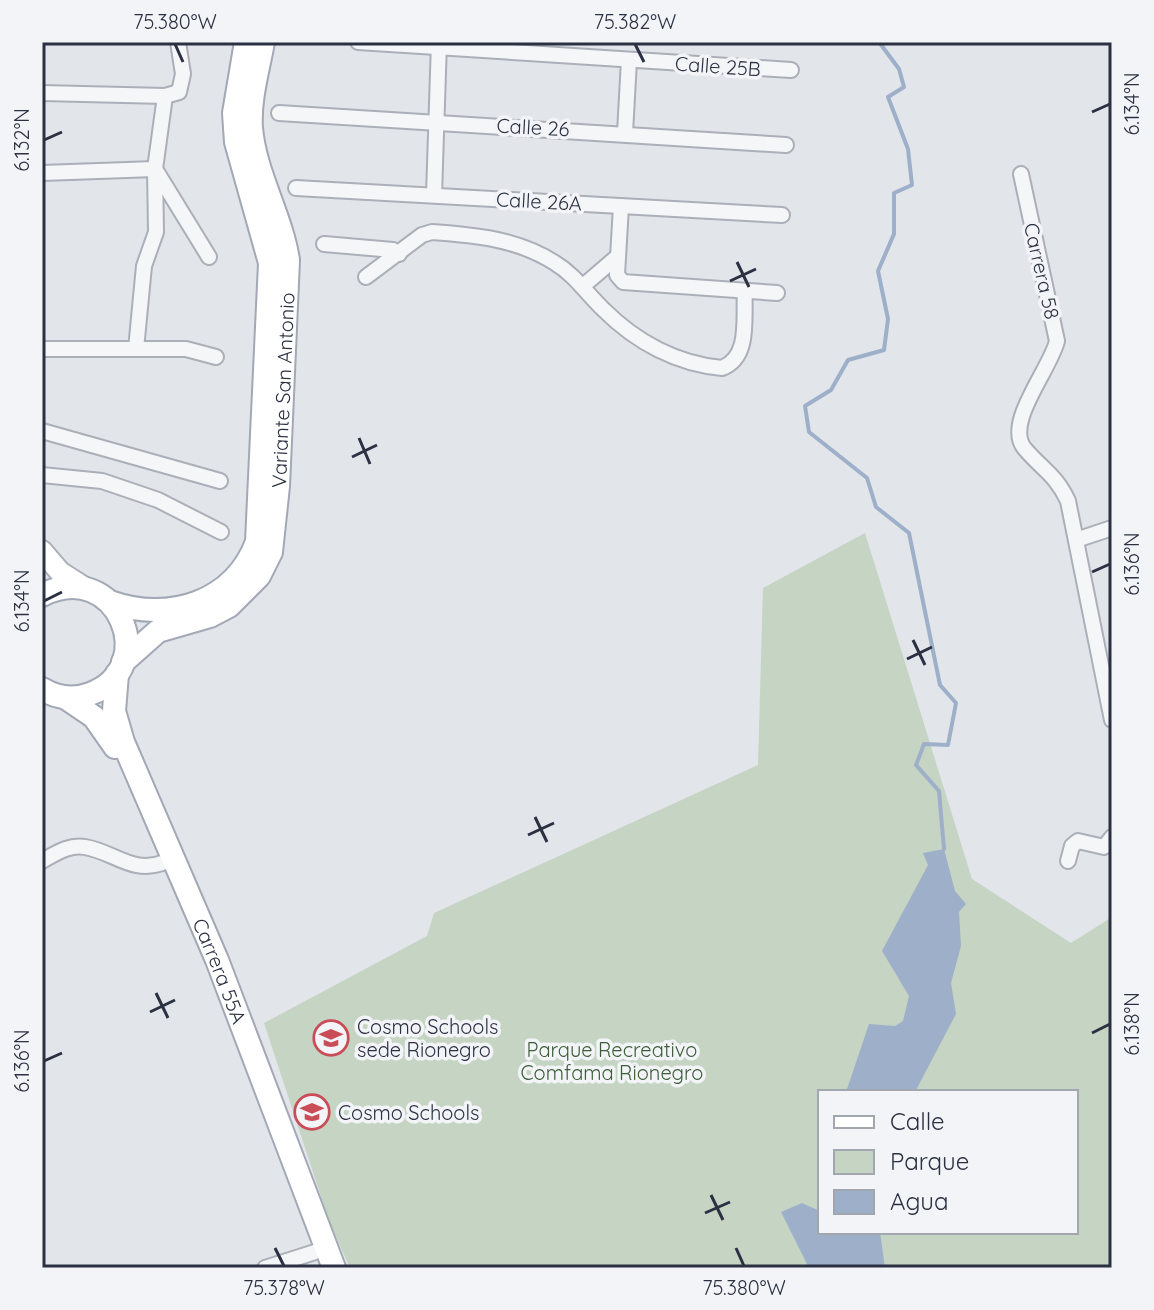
<svg xmlns="http://www.w3.org/2000/svg" width="1154" height="1310" font-family="Quicksand,sans-serif">
<style>
.green{fill:#c6d4c3;fill-rule:evenodd}
.water{fill:#9eb0c9}
.lines{fill:none;stroke-linecap:round;stroke-linejoin:round}
.stream{stroke:#9eb0c9;stroke-width:4}
.minor-casing{stroke:#abafb8;stroke-width:18}
.secondary-casing{stroke:#abafb8;stroke-width:24}
.primary-casing{stroke:#a2a8b5;stroke-width:26}
.minor{stroke:#f5f6f8;stroke-width:14}
.secondary{stroke:#fff;stroke-width:20}
.primary{stroke:#fff;stroke-width:22}
.ticks{fill:none;stroke:#2b3142;stroke-width:3}
.labels{text-anchor:middle;dominant-baseline:central;stroke-width:7;stroke-linejoin:round;paint-order:stroke}
.street-label{font-size:20px;fill:#2b3142;stroke:#f2f4f7}
.poi-label{font-size:20px;fill:#2b3142;stroke:#f2f4f7;text-anchor:start}
.park-label{font-size:20px;fill:#3c5d38;stroke:#f2f4f7}
.neatline{fill:none;stroke:#2b3142;stroke-width:3}
.ticks-label{font-size:20px;text-anchor:middle;fill:#2b3142}
</style>
<rect width="100%" height="100%" fill="#e2e5ea"/>
<!-- green -->
<path class="green" d="M865 533 972 879 1071 943 1112 917V1268H350L329 1221 264 1023 427 936 434 913 758 765 763 588ZM820 1092H1076V1232H820Z"/>
<!-- water -->
<g class="water">
<path d="M944 849 955 891 966 904 959 912 961 946 951 983 956 1014 915 1092H846L869 1024 895 1026 903 1021 909 996 882 951 928 865 923 853Z"/>
<path d="M802 1203 820 1211V1232H880L885 1268H809L781 1212Z"/>
</g>
<g class="lines">
<!-- stream -->
<path class="stream" d="M879 42 899 69 904 87 888 97 908 149 912 185 894 193V234L878 271 888 319 884 350 848 360 831 390 805 406 809 432 867 478 876 507 909 533 940 685 956 703 948 745 924 744 916 765 939 791 944 849"/>
<defs>
<g id="minor">
<path d="M358 42 791 70"/>
<path d="M42 93 165 96 179 92 183 74 178 42"/>
<path d="M279 113 786 145"/>
<path d="M625 133 629 60"/>
<path d="M42 173 155 169 209 257"/>
<path d="M1021 174 1057 341C1050 370 1003 424 1025 449 1043 470 1056 475 1068 501L1112 720"/>
<path d="M296 188 782 215"/>
<path d="M434 195 439 42"/>
<path d="M621 206 617 275 623 282 777 293"/>
<path d="M324 244 393 250 399 254"/>
<path d="M366 277 422 235 432 232C475 235 518 239 555 263 575 275 587 294 604 310 636 342 677 364 722 368 751 357 743 317 745 291"/>
<path d="M583 286 618 256"/>
<path d="M42 349H186L216 357"/>
<path d="M136 349 144 266 156 232 155 169 165 96"/>
<path d="M42 431 220 481"/>
<path d="M42 475 102 481 158 500 221 532"/>
<path d="M1076 540 1112 528"/>
<path d="M42 861C55 854 69 844 85 847 115 852 132 875 165 862"/>
<path d="M1068 861 1072 846 1078 841 1104 847 1112 837"/>
<path d="M265 1268 315 1252"/>
</g>
<path id="secondary" d="M42 551 60 572 85 588"/>
<g id="primary">
<path d="M42 595C118 557 162 668 90 694 74 700 57 698 42 689"/>
<path d="M110 602C169 623 234 603 257 542L270 263 236 142 234 113 246 42"/>
<path id="s1" d="M123 662 158 631 210 616 229 606 259 576 271 552 278 486 288 260C281 215 255 174 251 128 249 100 258 70 263 42"/>
<path id="s2" d="M117 674 114 711 123 742 217 960 334 1268"/>
<path d="M66 698 94 717 115 747"/>
</g>
</defs>
<!-- minor casing -->
<use href="#minor" class="minor-casing"/>
<!-- secondary casing -->
<use href="#secondary" class="secondary-casing"/>
<!-- primary casing -->
<use href="#primary" class="primary-casing"/>
<!-- minor -->
<use href="#minor" class="minor"/>
<!-- secondary -->
<use href="#secondary" class="secondary"/>
<!-- primary -->
<use href="#primary" class="primary"/>
</g>
<!-- ticks -->
<path class="ticks" d="M175 44 183 62M635 44 644 62M1092 112 1110 104M44 140 62 132M737 262 749 287M730 281 756 269M359 438 370 464M352 457 377 445M1092 572 1110 564M44 601 62 592M913 640 925 665M907 659 932 647M535 817 547 842M528 835 554 823M156 993 168 1018M150 1012 175 1000M1092 1033 1110 1024M44 1061 62 1053M711 1195 723 1220M705 1213 730 1202M275 1248 284 1266M736 1248 744 1266"/>
<!-- icons -->
<defs>
<symbol id="university-ring" viewBox="-11 -11 22 22"><circle r="9.5" fill="#f2f4f7" stroke="#ca4c56" stroke-width="1.5"/><path d="M0-5L7-2L0 1L-7-2ZM-4 1L0 2.5L4 1V4Q0 6-4 4Z" fill="#ca4c56"/></symbol>
</defs>
<g fill-rule="evenodd">
<use href="#university-ring" x="311" y="1018" width="40" height="40"/>
<use href="#university-ring" x="292" y="1092" width="40" height="40"/>
</g>
<g class="labels">
<!-- street labels -->
<g class="street-label">
<text transform="translate(718 66) rotate(4)">Calle 25B</text>
<text transform="translate(533 127) rotate(3)">Calle 26</text>
<text transform="translate(539 201) rotate(3)">Calle 26A</text>
<text transform="translate(1042 271) rotate(77)">Carrera 58</text>
<text stroke="none"><textPath href="#s1" startOffset="354">Variante San Antonio</textPath></text>
<text stroke="none"><textPath href="#s2" startOffset="318">Carrera 55A</textPath></text>
</g>
<!-- poi labels -->
<g class="poi-label">
<text x="357" y="1026">Cosmo Schools<tspan x="357" dy="23">sede Rionegro</tspan></text>
<text x="338" y="1112">Cosmo Schools</text>
</g>
<!-- park labels -->
<g class="park-label">
<text x="612" y="1049">Parque Recreativo<tspan x="612" dy="23">Comfama Rionegro</tspan></text>
</g>
</g>
<!-- border -->
<rect width="1154" height="1310" fill="none" stroke="#f2f4f7" stroke-width="88"/>
<!-- legend -->
<rect x="818" y="1090" width="260" height="144" fill="#f2f4f7" stroke="#a2a6af" stroke-width="2"/>
<rect x="834" y="1116" width="40" height="12" fill="#ffffff" stroke="#a2a6af" stroke-width="2"/>
<text x="890" y="1130" font-size="24" fill="#2b3142">Calle</text>
<rect x="834" y="1150" width="40" height="24" fill="#c6d4c3" stroke="#a2a6af" stroke-width="2"/>
<text x="890" y="1170" font-size="24" fill="#2b3142">Parque</text>
<rect x="834" y="1190" width="40" height="24" fill="#9eb0c9" stroke="#a2a6af" stroke-width="2"/>
<text x="890" y="1210" font-size="24" fill="#2b3142">Agua</text>
<rect x="44" y="44" width="1066" height="1222" class="neatline"/>
<g class="ticks-label">
<text x="175" y="29">75.380°W</text>
<text x="635" y="29">75.382°W</text>
<text transform="translate(1132 104) rotate(-90)" y="7">6.134°N</text>
<text transform="translate(22 140) rotate(-90)" y="7">6.132°N</text>
<text transform="translate(1132 564) rotate(-90)" y="7">6.136°N</text>
<text transform="translate(22 601) rotate(-90)" y="7">6.134°N</text>
<text transform="translate(1132 1024) rotate(-90)" y="7">6.138°N</text>
<text transform="translate(22 1061) rotate(-90)" y="7">6.136°N</text>
<text x="284" y="1295">75.378°W</text>
<text x="744" y="1295">75.380°W</text>
</g>
</svg>
